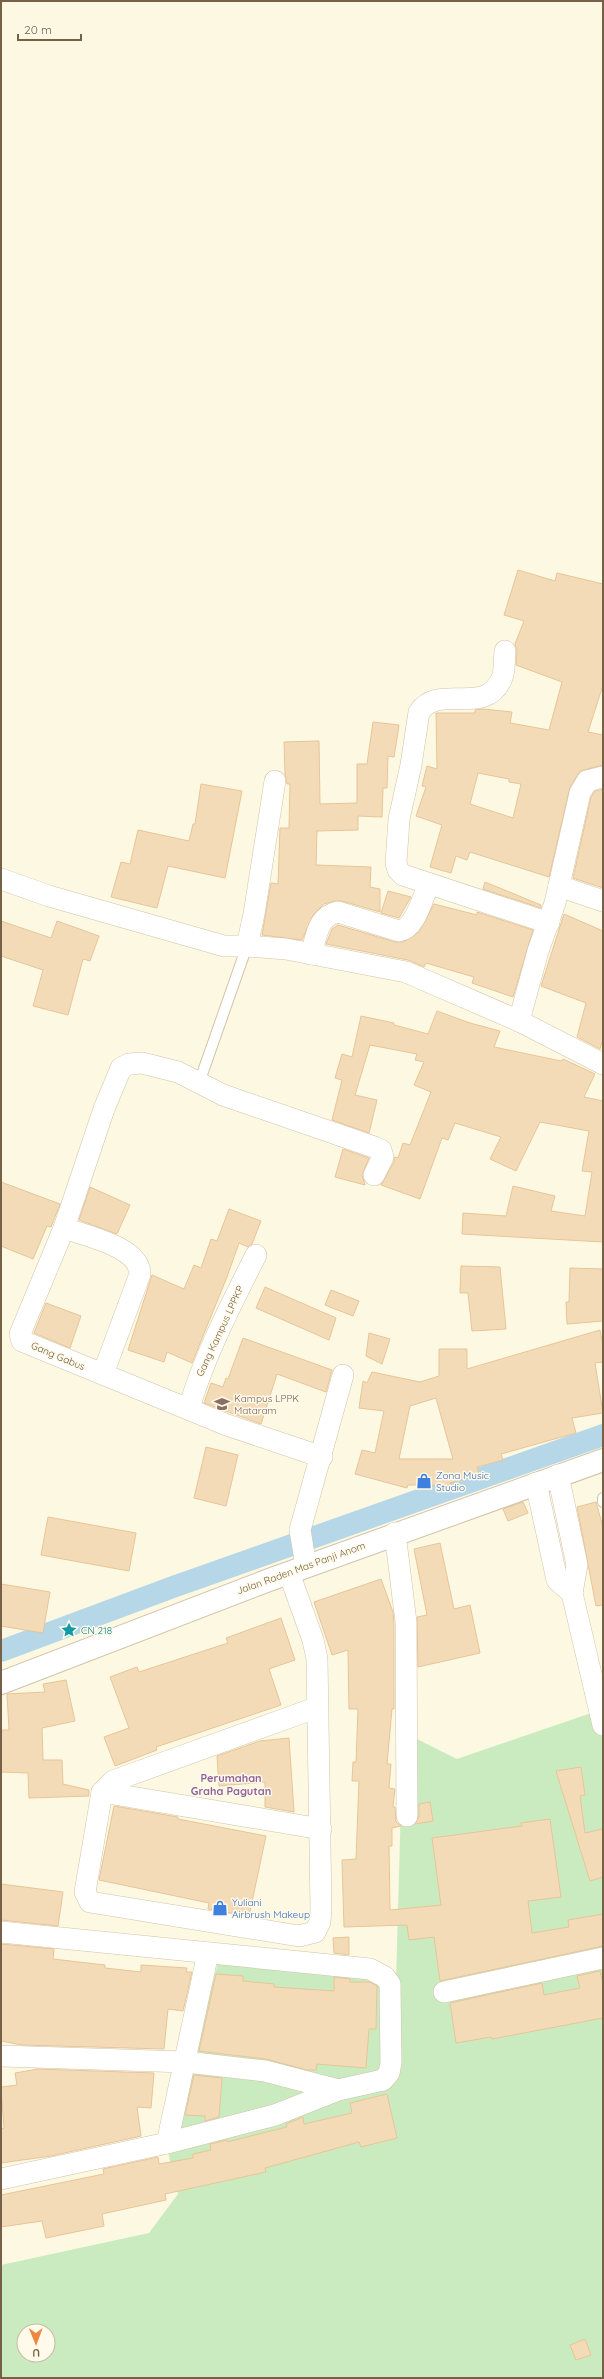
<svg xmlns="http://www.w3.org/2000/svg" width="604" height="2379" font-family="Quicksand,sans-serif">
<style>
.green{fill:#c9ebbf;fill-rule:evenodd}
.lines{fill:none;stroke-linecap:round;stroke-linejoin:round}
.canal{stroke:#b5d7e7;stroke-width:22}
.building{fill:#f4dbb8;stroke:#e7c597;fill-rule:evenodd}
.service-casing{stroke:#d1c3ab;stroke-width:12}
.minor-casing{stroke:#d1c3ab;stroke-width:22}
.tertiary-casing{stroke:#d1c3ab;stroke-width:24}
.service{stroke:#fff;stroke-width:10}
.minor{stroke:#fff;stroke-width:21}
.tertiary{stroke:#fff;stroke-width:22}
.labels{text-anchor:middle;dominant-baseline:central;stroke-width:3;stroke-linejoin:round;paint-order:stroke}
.street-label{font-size:10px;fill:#766047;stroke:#fffae9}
.education-label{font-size:10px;fill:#785e54;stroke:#fffae9;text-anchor:start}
.shop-label{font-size:10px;fill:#366cbe;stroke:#fffae9;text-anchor:start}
.culture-label{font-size:10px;fill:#0d838f;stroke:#fffae9;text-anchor:start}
.neighbourhood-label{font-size:11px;font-weight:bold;fill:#91629a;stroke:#fffae9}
</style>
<rect width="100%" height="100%" fill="#fdf8e1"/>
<!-- green -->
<path class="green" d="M603 1709V2378H1V2265L149 2233 178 2194 168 2152 219 1959 396 1983 403 1732 457 1759ZM24 2331H48V2355H24Z"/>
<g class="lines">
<!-- canal -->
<path class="canal" d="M1 1651 173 1587 603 1435"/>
</g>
<!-- building -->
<g class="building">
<path d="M518 570 555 581 557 573 603 584V685L588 732 603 735V765L580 771 570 787 549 877 470 852 467 860 456 856 451 873 430 867 442 825 416 816 426 787 422 786 427 766 437 769 436 713H475V710L483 709 512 712 510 723 549 730 562 682 516 665 517 652 515 644 524 621 504 615ZM478 773 509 779V782L521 784 513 818 470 804Z"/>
<path d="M373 722 399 725 394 757 388 756 387 788H383L382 817 358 816V830L317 831 316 865 371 867 370 887 380 889V912L342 901H334L324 904 313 915 302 940 262 935 271 883 278 884 280 828H289L290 784H287L285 774 284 742 319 741 320 804 357 803V764H367Z"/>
<path d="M201 784 242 791 225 878 168 866 157 908 111 897 121 862 130 864 138 830 189 841 193 824H195Z"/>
<path d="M603 789V888L573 878 591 797 595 791Z"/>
<path d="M485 882 541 905V908L483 889Z"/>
<path d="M388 891 411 897 399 918 381 913Z"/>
<path d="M434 904 477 915V912L533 930 513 997 472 983 474 977 426 963 424 967 408 960 326 944 332 929 338 925 395 942H403L419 932Z"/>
<path d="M564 914 603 931V1039L600 1049 577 1037 586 1003 541 986Z"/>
<path d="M1 921 51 938 57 921 99 936 90 961 83 959 68 1015 33 1006 43 970 1 956Z"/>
<path d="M437 1011 470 1023 500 1031 494 1047 561 1061 563 1059 593 1073 595 1074 584 1097 603 1101V1242L462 1234 463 1213 506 1216 513 1186 555 1196 551 1211 585 1216 592 1172 582 1171 589 1131 540 1122 516 1171 490 1159 501 1137 455 1123 448 1140 442 1138 420 1199 381 1185 394 1162V1157L398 1158 403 1143 410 1145 431 1092 414 1085 424 1062 415 1060 417 1054 370 1045 355 1095 377 1100 369 1133 332 1120 342 1080 335 1078 342 1054 352 1057 361 1016 394 1023V1025L428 1034Z"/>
<path d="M343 1149 369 1158 362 1175 365 1185 335 1177Z"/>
<path d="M1 1182 60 1204 51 1227 47 1226 33 1259 1 1246Z"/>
<path d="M90 1187 130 1205 117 1234 79 1220Z"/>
<path d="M229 1209 261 1221 252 1244 248 1247 239 1243 227 1277 192 1363 167 1352 164 1362 128 1350 152 1275 184 1289 194 1265 201 1268 211 1239 217 1241Z"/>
<path d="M461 1266 500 1267 506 1329 472 1331 468 1293H460Z"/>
<path d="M570 1268 603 1269V1321L567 1324 566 1302H569Z"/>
<path d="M265 1287 336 1318 329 1340 256 1308Z"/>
<path d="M331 1290 359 1301 353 1316 325 1305Z"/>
<path d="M46 1303 81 1316 70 1348 34 1333Z"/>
<path d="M600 1330 603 1345V1362L595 1363 603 1413 572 1418 576 1433 501 1454 503 1460 477 1467 479 1475 450 1483V1485H408L407 1488 355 1474 362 1450 375 1453 384 1411 359 1408 363 1381 367 1383 372 1372 420 1382 439 1376V1349H467V1369ZM436 1398 453 1459H399L410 1406Z"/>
<path d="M369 1333 390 1339 382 1364 366 1356Z"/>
<path d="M243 1338 332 1370 326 1392 277 1374 261 1424 204 1403 211 1383 223 1387 226 1378 228 1379Z"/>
<path d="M206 1447 238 1455 226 1506 194 1498Z"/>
<path d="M523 1502 528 1513 508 1521 503 1509Z"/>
<path d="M596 1502 603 1527V1605L596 1606 577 1507Z"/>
<path d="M48 1517 136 1533 129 1571 41 1555Z"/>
<path d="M440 1543 454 1609 470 1605 480 1653 418 1667 417 1617 427 1615 414 1549Z"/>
<path d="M381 1579 393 1612 394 1623V1709H392L387 1764H391L389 1788 395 1789 393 1807H395L396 1822 401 1826 392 1828V1846H389L390 1910 441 1905 432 1838 522 1826 521 1823 550 1819 561 1897 528 1901 532 1933 569 1927 568 1920 603 1914V1946L440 1981 434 1937 409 1940 407 1925 344 1927 342 1860 356 1859 359 1781H352L353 1762H356L358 1709H349L348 1650 332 1655 314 1602Z"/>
<path d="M1 1584 50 1592 43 1633 1 1626Z"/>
<path d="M281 1618 295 1660 269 1669 281 1705 156 1747 157 1750 115 1766 104 1737 129 1728 110 1677 137 1667 139 1672 228 1643 226 1638Z"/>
<path d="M66 1680 75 1721 42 1728 43 1760H62L63 1784 89 1790V1796L29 1798 28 1773 1 1772V1730H9L7 1694 45 1692 43 1684Z"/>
<path d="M289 1738 294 1812 265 1807V1782L219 1786 217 1756 260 1741Z"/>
<path d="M581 1767 585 1795 580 1796 585 1833 603 1829V1877L590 1881 556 1771Z"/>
<path d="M430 1802 433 1821 415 1824 419 1816V1804Z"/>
<path d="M114 1806 178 1817V1819L266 1836 249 1916 208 1909 209 1903 99 1880Z"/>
<path d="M1 1884 63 1892 58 1926 1 1920Z"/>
<path d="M349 1937V1955L334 1953 333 1938Z"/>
<path d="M1 1944 54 1949 53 1959 105 1965V1968L141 1972V1965L187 1968 186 1972H192L183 2011 168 2009 164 2049 22 2045 1 2041Z"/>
<path d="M600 1971 603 1983V2018L492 2039 491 2037 456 2043 450 2003 542 1983 544 1995 580 1988 577 1976Z"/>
<path d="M216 1974 243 1976V1981L274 1984V1987L334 1991V1977L350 1979V1982H370L377 1986 376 2029H369L366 2068 317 2064 316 2070H307L266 2059 199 2051Z"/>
<path d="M38 2069 154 2073 151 2108 137 2107 141 2136 51 2156 1 2163V2129L4 2128 1 2087 17 2085 15 2073Z"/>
<path d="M194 2075 222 2078 219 2117 205 2121V2116L185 2115Z"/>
<path d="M387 2094 397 2138 361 2147 359 2142 265 2168 266 2172 165 2194 166 2200 102 2214 104 2226 46 2238 42 2221 1 2227V2195L104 2174 103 2169 158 2157 159 2164 193 2158V2154L211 2150 210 2144 227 2140V2142L287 2127 286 2124 303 2117 304 2124 352 2113 350 2103Z"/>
<path d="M585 2339 591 2355 576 2360 570 2345Z"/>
</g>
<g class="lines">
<defs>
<g id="service">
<path d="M199 1083 247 946"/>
<path d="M603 1498V1502"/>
</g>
<g id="minor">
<path d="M505 651C504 659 505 671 502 678 485 718 440 682 419 712L411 765 399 819 396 863 398 870 403 875 549 923"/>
<path d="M275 781 254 914 247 946 286 949 406 972 519 1021 603 1064"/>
<path d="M1 879 49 896 224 946H247"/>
<path d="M559 886 603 901"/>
<path d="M311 954C317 935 317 917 338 912L399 931C416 928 422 898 429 884"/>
<path d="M519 1021 538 951 555 903 580 793 587 781 603 777"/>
<path d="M64 1228C86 1236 140 1247 140 1274L103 1374"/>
<path d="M189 1408C205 1354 231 1305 256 1255"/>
<path d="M322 1457 227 1425 22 1341 20 1334 64 1228 104 1109 121 1068 129 1064 142 1063 178 1072 223 1095 374 1147 381 1150 383 1157 374 1175"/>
<path d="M558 1475 577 1565 572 1593 603 1725"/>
<path d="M536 1483 557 1580 572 1593"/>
<path d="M395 1533 406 1622 407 1816"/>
<path d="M306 1566 300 1530 343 1375"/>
<path d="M289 1573 313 1640 317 1659 321 1909 320 1922 315 1932 299 1936 90 1902 85 1892 102 1792 113 1781 318 1707"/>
<path d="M102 1792 321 1829"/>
<path d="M1 1932 370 1969 385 1977 390 1984 391 2063 389 2073 383 2080 338 2090 275 2115 167 2143 1 2179"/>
<path d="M444 1992 603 1958"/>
<path d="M1 2056 186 2062 265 2071 338 2090"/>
<path d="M167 2143 208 1953"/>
</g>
<path id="tertiary" d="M1 1683 269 1580 603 1460"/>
</defs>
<!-- service casing -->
<use href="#service" class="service-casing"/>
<!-- minor casing -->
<use href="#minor" class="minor-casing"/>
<!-- tertiary casing -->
<use href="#tertiary" class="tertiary-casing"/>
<!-- service -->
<use href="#service" class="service"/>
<!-- minor -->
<use href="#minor" class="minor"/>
<!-- tertiary -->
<use href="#tertiary" class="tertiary"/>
</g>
<!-- icons -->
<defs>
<symbol id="university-bare" viewBox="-9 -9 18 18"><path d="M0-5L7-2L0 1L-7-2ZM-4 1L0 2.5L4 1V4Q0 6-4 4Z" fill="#8d6e63" stroke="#fffae9" stroke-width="2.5" paint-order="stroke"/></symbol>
<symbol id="shop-bare" viewBox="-9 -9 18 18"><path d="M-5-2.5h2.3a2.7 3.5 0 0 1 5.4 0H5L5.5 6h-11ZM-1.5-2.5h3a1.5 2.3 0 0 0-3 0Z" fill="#3f7fe0" stroke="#fffae9" stroke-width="2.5" paint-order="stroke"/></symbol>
<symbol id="sight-bare" viewBox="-9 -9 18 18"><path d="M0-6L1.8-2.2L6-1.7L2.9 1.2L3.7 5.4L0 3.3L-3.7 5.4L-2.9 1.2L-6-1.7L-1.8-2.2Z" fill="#0f9aa8" stroke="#fffae9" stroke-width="2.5" paint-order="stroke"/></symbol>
</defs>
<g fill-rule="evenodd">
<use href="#university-bare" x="211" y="1393" width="22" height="22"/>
<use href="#shop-bare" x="413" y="1470" width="22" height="22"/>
<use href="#sight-bare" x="58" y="1619" width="22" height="22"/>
<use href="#shop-bare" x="209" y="1897" width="22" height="22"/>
</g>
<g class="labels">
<!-- street labels -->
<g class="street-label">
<text transform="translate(220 1331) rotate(-65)">Gang Kampus LPPKP</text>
<text transform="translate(58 1356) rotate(23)">Gang Gabus</text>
<text transform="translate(301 1568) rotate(-20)">Jalan Raden Mas Panji Anom</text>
</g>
<!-- education labels -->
<g class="education-label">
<text x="234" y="1398">Kampus LPPK<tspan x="234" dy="12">Mataram</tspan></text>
</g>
<!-- shop labels -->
<g class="shop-label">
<text x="436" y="1475">Zona Music<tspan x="436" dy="12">Studio</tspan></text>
<text x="232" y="1902">Yuliani<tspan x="232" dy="12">Airbrush Makeup</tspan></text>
</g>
<!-- culture labels -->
<g class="culture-label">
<text x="81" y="1630">CN 218</text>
</g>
<!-- neighbourhood labels -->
<g class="neighbourhood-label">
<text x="231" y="1778">Perumahan<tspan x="231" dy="13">Graha Pagutan</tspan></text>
</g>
</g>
<!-- border -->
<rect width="604" height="2379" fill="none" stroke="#766047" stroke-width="4"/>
<!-- north arrow -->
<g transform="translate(36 2343) rotate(179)"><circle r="19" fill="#fffae9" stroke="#c8bca8"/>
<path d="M0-3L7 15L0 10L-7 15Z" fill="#ee8740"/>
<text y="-6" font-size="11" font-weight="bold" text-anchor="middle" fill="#766047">U</text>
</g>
<!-- scale -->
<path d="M18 34v6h63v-6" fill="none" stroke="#766047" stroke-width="2"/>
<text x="24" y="34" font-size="12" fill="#766047" stroke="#fffae9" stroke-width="3" paint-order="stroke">20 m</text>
</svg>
